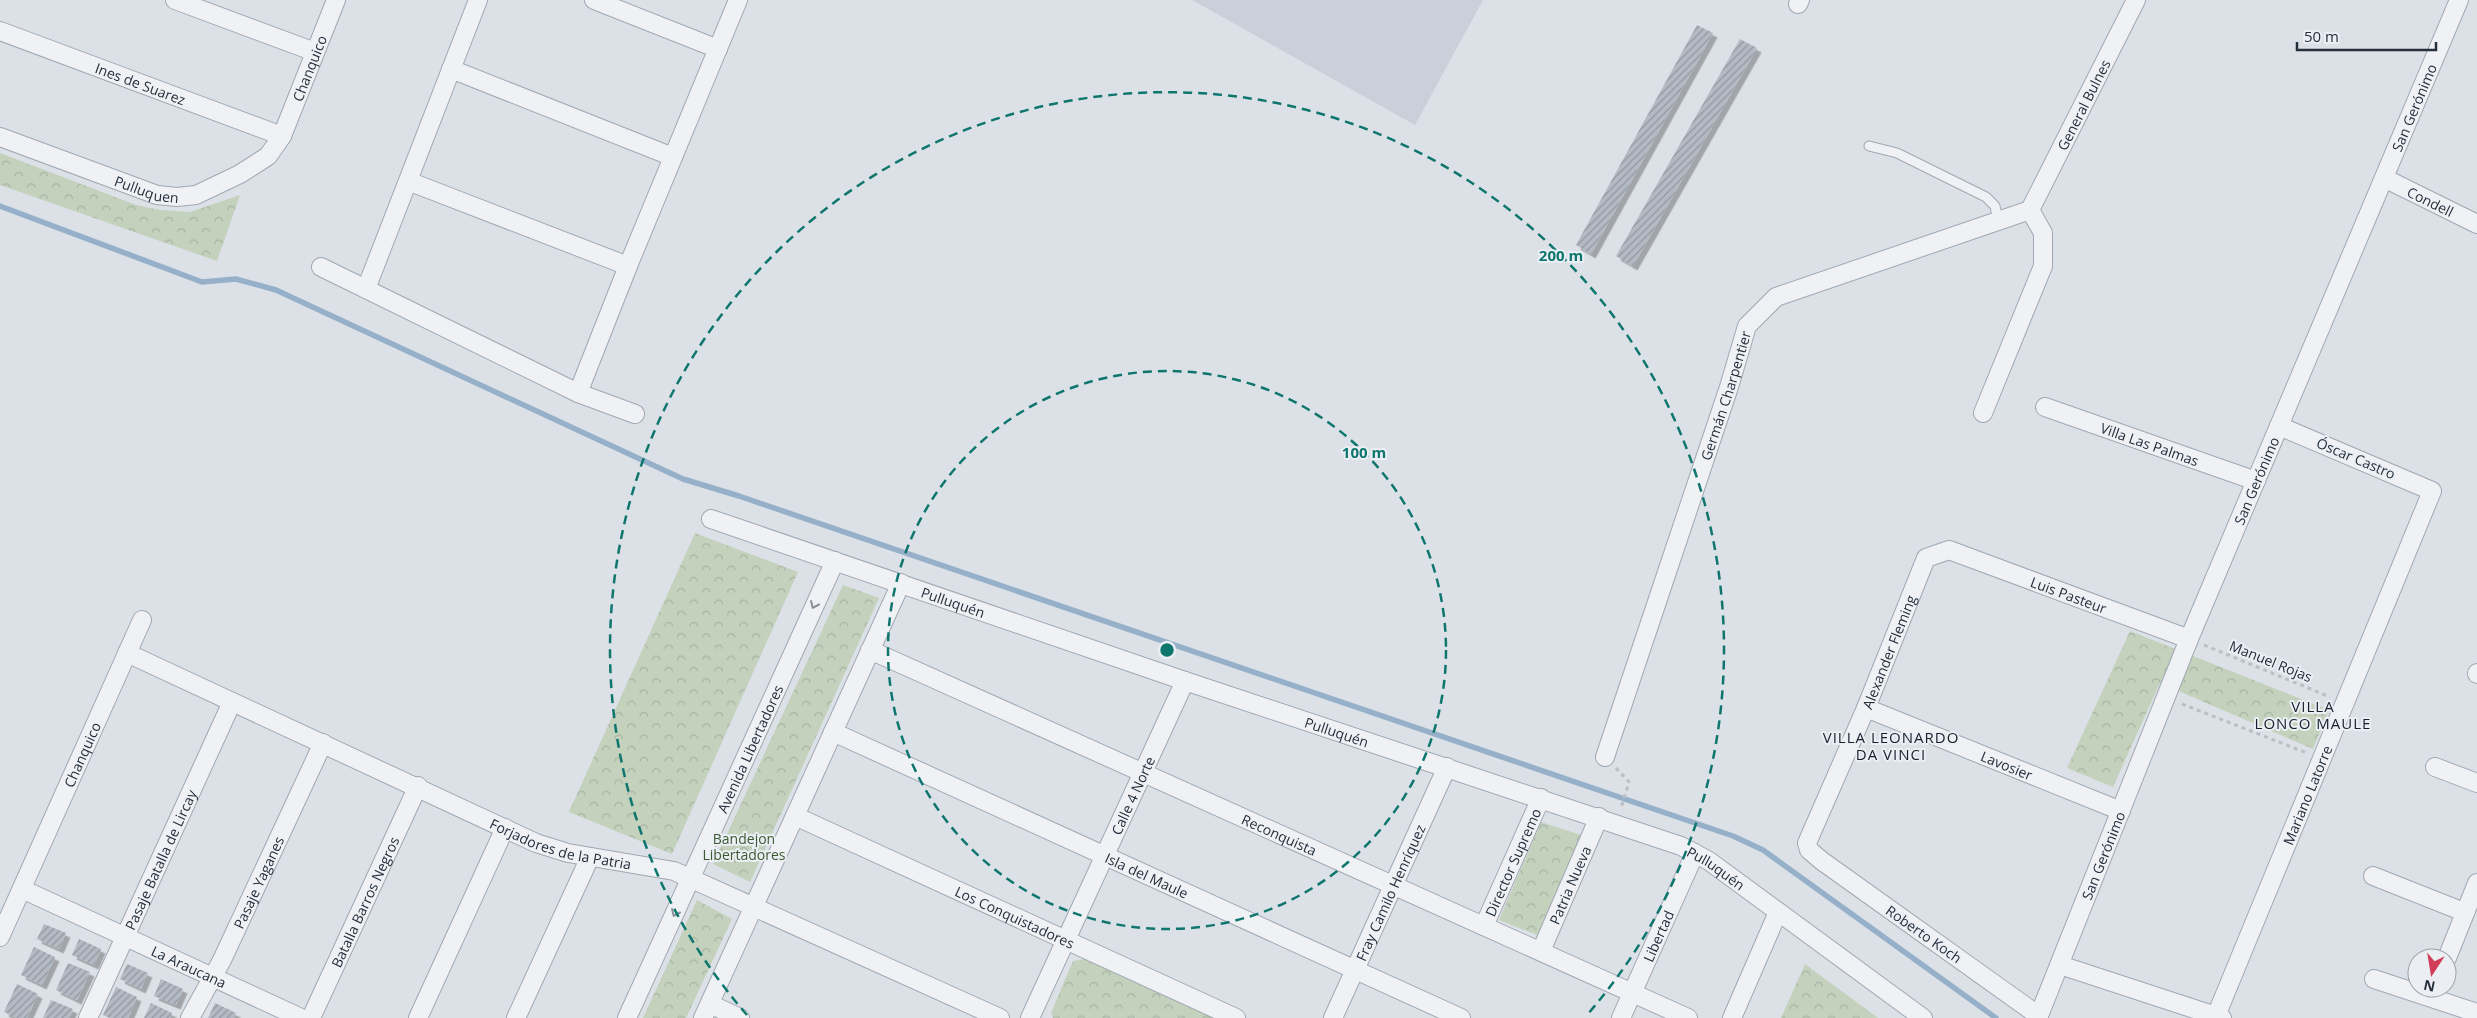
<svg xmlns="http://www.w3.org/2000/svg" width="2477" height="1018" font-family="'Open Sans',sans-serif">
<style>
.built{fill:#cad0d9}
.park{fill:url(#park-crowns)}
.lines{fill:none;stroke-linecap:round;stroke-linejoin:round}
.stream{stroke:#95b0c8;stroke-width:5.5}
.building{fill:url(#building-hatch);filter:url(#shadow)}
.lane-casing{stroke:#a1a8b1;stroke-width:11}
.street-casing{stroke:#a1a8b1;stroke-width:20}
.path{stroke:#babfc5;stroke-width:3;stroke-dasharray:4 4;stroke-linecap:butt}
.lane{stroke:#eff1f5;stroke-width:9}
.street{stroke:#eff1f5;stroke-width:18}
.oneway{stroke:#8a9099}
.ring{fill:none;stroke:#0f766e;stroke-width:2.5;stroke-dasharray:9 6}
.labels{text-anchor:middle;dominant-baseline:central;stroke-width:4;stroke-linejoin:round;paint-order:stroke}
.street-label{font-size:14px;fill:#252f3d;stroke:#ebeff4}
.park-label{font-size:14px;fill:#3c5932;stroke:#ebeff4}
.neighbourhood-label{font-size:15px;letter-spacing:1px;fill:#18202d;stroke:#ebeff4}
.centre{fill:#0f766e;stroke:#ebeff4;stroke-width:2.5}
.ring-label{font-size:15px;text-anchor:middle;font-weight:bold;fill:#0f766e;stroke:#ebeff4;stroke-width:4;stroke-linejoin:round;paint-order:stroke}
</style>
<defs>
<pattern id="park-crowns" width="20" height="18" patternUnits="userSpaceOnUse" patternTransform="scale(1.25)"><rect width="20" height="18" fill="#c3d1bd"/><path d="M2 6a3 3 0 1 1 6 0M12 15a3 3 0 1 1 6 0" fill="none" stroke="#a7b4a3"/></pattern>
<pattern id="building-hatch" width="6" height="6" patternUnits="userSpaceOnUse" patternTransform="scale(1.25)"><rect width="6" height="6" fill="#b3bac3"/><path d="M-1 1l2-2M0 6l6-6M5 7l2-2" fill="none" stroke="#9198a0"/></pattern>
<filter id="shadow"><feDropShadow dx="4.5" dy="4.5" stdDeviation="0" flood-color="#0004"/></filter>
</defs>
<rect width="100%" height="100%" fill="#dce1e7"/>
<!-- built -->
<path class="built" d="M1192 0H1483L1415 125Z"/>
<!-- park -->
<g class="park">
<path d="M0 153 136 205 160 210 190 212 240 195 217 261 0 185Z"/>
<path d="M695 533 798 572 672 854 569 812Z"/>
<path d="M843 585 879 598 750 882 713 864Z"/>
<path d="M2130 631 2329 710 2313 749 2160 683 2113 787 2067 768Z"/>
<path d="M1541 822 1581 835 1537 935 1499 920Z"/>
<path d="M697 900 732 919 686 1018H643Z"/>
<path d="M1085 959 1222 1018H1053L1051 1013 1073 961Z"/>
<path d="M1805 964 1878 1018H1781Z"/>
</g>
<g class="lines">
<!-- stream -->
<path class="stream" d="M0 206 202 282 236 279 276 290 683 479 739 496 1733 836 1763 850 1996 1018"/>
</g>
<!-- building -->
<g class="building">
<path d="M1697 25 1713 33 1591 254 1576 245Z"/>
<path d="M1740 39 1757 48 1633 266 1616 256Z"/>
<path d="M44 924 66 933 59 949 37 939Z"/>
<path d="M79 939 101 949 94 965 72 955Z"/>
<path d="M34 947 55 957 42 985 21 975Z"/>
<path d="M68 963 90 972 77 1000 56 990Z"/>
<path d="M127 964 148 973 141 989 120 979Z"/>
<path d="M161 979 183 989 176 1005 154 996Z"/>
<path d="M17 984 38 994 27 1018H17L4 1012Z"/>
<path d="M116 987 137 997 128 1018H110L103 1015Z"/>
<path d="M51 1000 73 1009 69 1018H43Z"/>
<path d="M151 1003 172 1013 170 1018H144Z"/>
<path d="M215 1003 236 1013 234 1018H208Z"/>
</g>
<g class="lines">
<defs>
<path id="lane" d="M1869 146 1897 153 1986 197 1995 206 1998 221"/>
<g id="street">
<path d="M175 0 315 52"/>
<path d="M594 0 718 49"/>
<path d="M1798 4 1800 0"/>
<path id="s1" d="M0 31 282 136"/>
<path d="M451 69 673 157"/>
<path id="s2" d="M0 137 157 195 177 197 196 195 240 174 268 156 282 136 336 0"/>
<path id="s3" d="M2384 178 2477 224"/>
<path d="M408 181 628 266"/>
<path id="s4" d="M2030 210 2136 0"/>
<path d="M321 267 578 393 635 414"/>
<path d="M366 289 478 0"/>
<path d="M578 393 628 266 738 0"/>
<path id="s5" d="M2045 407 2256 481"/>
<path d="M1983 413 2043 266V233L2030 210"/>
<path id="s6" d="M711 519 1185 681 1681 846 1709 861 1923 1018"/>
<path id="s7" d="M870 650 1688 1018"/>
<path id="s8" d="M127 653 536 843 568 853 674 871 1000 1018"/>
<path d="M2477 673V674"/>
<path id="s9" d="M1866 708 2121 811"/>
<path id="s10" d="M833 732 1461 1018"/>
<path id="s11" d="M1605 757 1729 387 1747 326 1776 297 2030 210"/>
<path d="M2435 767 2477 783"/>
<path id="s12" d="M795 816 1236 1018"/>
<path d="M2373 876 2464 912"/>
<path id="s13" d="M22 889 301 1018"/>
<path id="s14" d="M1484 926 1541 798"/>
<path id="s15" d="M0 937 142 620"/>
<path id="s16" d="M1541 951 1599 817"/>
<path d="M2447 958 2477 883"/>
<path d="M2060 965 2222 1018"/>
<path d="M2374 979 2477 1013"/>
<path d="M710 1004 740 1018"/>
<path id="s17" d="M2039 1016 1822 861 1809 850 1807 843 1866 708 1926 558 1949 550 2189 639"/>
<path id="s18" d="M2216 1016 2432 491 2279 426"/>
<path id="s19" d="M88 1018 232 702"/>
<path id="s20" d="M190 1018 222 960 323 743"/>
<path id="s21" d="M311 1018 418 786"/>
<path d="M418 1018 505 828"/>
<path d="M516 1018 590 857"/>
<path id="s22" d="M627 1018 835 561"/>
<path d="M703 1018 901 583"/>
<path id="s23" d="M1030 1018 1185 681"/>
<path id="s24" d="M1333 1018 1447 767"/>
<path id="s25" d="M1621 1018 1695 853"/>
<path d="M1732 1018 1778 912"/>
<path id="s26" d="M2038 1018 2189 639 2459 0"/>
</g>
</defs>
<!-- lane casing -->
<use href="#lane" class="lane-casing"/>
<!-- street casing -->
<use href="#street" class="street-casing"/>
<!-- path -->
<g class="path">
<path d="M2204 645 2330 697"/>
<path d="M2182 704 2307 753"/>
<path d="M1616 768 1629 782 1621 808"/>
</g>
<!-- lane -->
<use href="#lane" class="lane"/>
<!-- street -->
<use href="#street" class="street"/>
</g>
<!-- one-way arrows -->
<defs><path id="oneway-chevron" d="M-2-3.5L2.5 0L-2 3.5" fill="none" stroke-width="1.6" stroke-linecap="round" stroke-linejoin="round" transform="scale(1.25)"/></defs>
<g class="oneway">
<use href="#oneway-chevron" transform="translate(814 605) rotate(114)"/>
<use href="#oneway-chevron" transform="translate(675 913) rotate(114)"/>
</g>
<!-- distance rings -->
<g class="ring">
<circle cx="1167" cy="650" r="279"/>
<path d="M747 1015A557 557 0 1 1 1587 1015"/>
</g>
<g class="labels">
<!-- street labels -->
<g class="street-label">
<text stroke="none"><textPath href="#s2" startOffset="386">Chanquico</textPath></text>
<text stroke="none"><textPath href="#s1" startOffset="150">Ines de Suarez</textPath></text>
<text stroke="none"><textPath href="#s4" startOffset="118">General Bulnes</textPath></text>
<text stroke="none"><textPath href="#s26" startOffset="985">San Gerónimo</textPath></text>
<text stroke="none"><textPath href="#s2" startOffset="156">Pulluquen</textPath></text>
<text stroke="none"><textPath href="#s3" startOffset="52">Condell</textPath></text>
<text stroke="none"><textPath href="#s11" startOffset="381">Germán Charpentier</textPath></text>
<text stroke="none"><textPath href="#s5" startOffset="111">Villa Las Palmas</textPath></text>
<text transform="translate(2356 458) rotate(23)">Óscar Castro</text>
<text stroke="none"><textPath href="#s26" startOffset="580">San Gerónimo</textPath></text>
<text stroke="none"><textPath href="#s17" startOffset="752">Luis Pasteur</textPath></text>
<text stroke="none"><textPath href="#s6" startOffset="256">Pulluquén</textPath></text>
<text stroke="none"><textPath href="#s17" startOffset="499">Alexander Fleming</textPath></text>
<text transform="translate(2271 661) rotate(22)">Manuel Rojas</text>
<text stroke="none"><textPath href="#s6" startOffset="661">Pulluquén</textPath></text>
<text stroke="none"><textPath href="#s22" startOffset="296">Avenida Libertadores</textPath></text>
<text stroke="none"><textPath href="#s15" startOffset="200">Chanquico</textPath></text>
<text stroke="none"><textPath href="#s9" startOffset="152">Lavosier</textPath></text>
<text stroke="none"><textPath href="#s23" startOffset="245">Calle 4 Norte</textPath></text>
<text stroke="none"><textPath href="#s18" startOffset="239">Mariano Latorre</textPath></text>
<text stroke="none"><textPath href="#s7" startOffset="449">Reconquista</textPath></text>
<text stroke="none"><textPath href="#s8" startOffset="475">Forjadores de la Patria</textPath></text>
<text stroke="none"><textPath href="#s26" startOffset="175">San Gerónimo</textPath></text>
<text stroke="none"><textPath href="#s19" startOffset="174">Pasaje Batalla de Lircay</textPath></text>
<text stroke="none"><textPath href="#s14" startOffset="70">Director Supremo</textPath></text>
<text stroke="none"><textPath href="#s6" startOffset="1065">Pulluquén</textPath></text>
<text stroke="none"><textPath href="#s10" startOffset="345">Isla del Maule</textPath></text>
<text stroke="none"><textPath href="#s20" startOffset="152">Pasaje Yaganes</textPath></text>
<text stroke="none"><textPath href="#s16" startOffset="72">Patria Nueva</textPath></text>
<text stroke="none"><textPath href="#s24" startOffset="138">Fray Camilo Henríquez</textPath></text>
<text stroke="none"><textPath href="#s21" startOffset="128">Batalla Barros Negros</textPath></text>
<text stroke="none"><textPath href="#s12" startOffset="242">Los Conquistadores</textPath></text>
<text transform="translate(1924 934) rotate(35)">Roberto Koch</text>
<text stroke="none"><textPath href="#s25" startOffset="90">Libertad</textPath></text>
<text stroke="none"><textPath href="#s13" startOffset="184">La Araucana</textPath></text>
</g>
<!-- park labels -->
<g class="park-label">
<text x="744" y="838">Bandejon<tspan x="744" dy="16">Libertadores</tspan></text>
</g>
<!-- neighbourhood labels -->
<g class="neighbourhood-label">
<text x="2313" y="706">VILLA<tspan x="2313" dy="17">LONCO MAULE</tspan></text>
<text x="1891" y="737">VILLA LEONARDO<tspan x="1891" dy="17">DA VINCI</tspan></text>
</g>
</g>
<circle cx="1167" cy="650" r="8" class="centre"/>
<g class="ring-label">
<text x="1561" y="261">200 m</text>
<text x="1364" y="458">100 m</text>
</g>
<!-- north arrow -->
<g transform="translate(2432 973) rotate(192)"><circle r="24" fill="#ebeff4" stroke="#9ca2ab"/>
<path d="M0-4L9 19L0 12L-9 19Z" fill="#d13c59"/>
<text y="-8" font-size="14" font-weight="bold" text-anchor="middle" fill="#252f3d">N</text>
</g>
<!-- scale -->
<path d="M2297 42v8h139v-8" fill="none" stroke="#252f3d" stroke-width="2.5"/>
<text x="2304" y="42" font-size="15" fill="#252f3d" stroke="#ebeff4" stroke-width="4" paint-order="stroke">50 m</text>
</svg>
